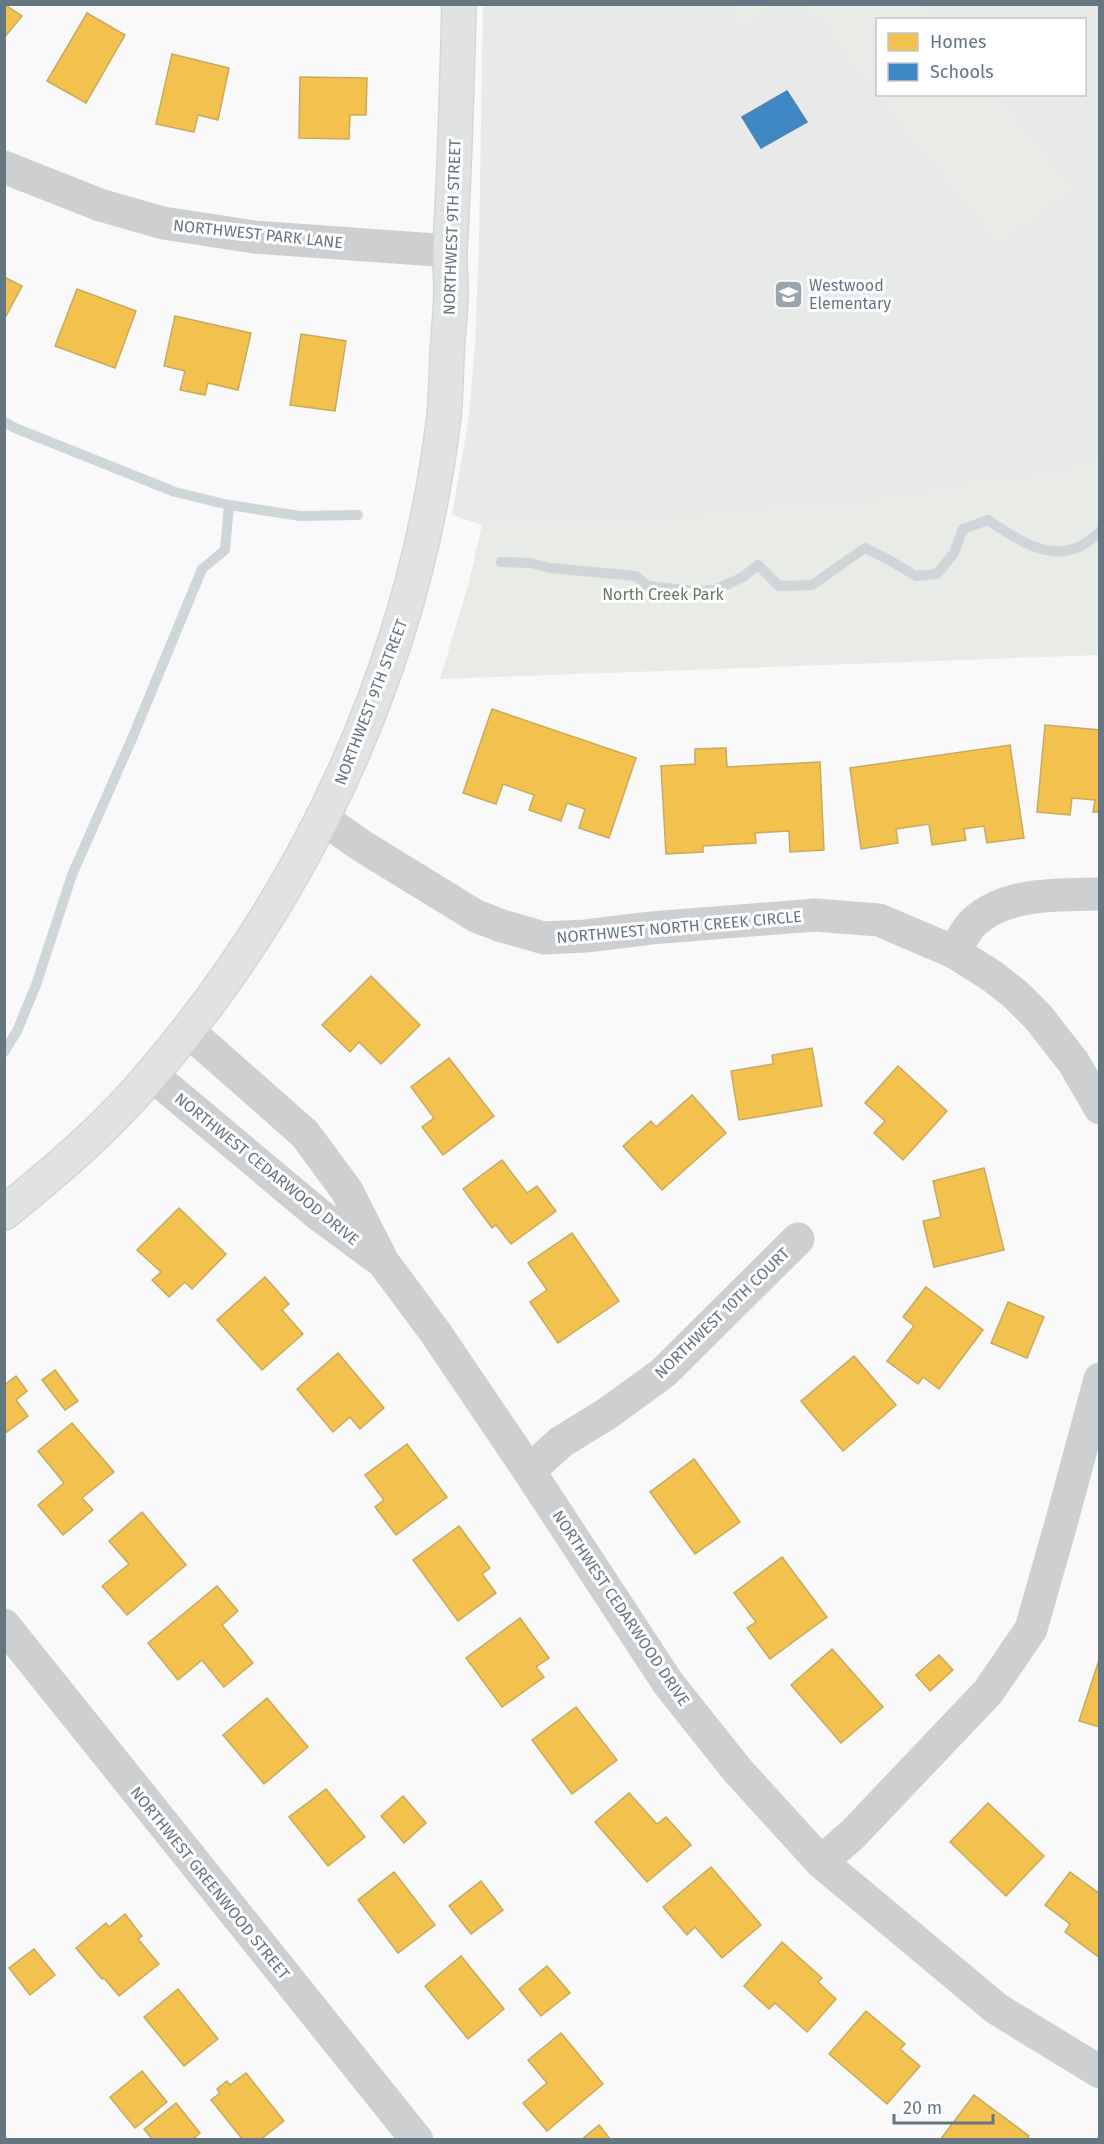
<svg xmlns="http://www.w3.org/2000/svg" width="1104" height="2144" font-family="'Fira Sans',sans-serif">
<style>
.built{fill:#e8e9e9;fill-rule:evenodd}
.green{fill:#e8ebe6}
.homes{fill:#f2c14e;stroke:#c8aa5e;stroke-width:1.5}
.schools{fill:#3f88c5;stroke:#4a83b1;stroke-width:1.5}
.lines{fill:none;stroke-linecap:round;stroke-linejoin:round}
.stream{stroke:#ced6d9;stroke-width:10}
.secondary-casing{stroke:#d5d6d7;stroke-width:36}
.street{stroke:#cecfd0;stroke-width:33}
.secondary{stroke:#e1e2e2;stroke-width:33}
.labels{text-anchor:middle;dominant-baseline:central;stroke-width:6;stroke-linejoin:round;paint-order:stroke}
.street-label{font-size:16px;fill:#657683;stroke:#fff}
.poi-label{font-size:16px;fill:#657683;stroke:#fff;text-anchor:start}
.park-label{font-size:16px;fill:#687a64;stroke:#fff}
</style>
<rect width="100%" height="100%" fill="#f9f9f9"/>
<!-- built -->
<path class="built" d="M483 5H1099V502L482 525 452 515 468 423 475 347 479 241ZM878 20H1084V94H878Z"/>
<!-- green -->
<g class="green">
<path d="M726 5H771L745 27Z"/>
<path d="M796 5H924L936 19 878 20V94L996 95 1071 189 1001 242 974 214 900 123 863 77 822 19Z"/>
<path d="M1099 457V655L440 679 469 582 482 525 712 516 804 502 838 505 916 495 946 487 994 480 1061 473Z"/>
</g>
<!-- homes -->
<g class="homes">
<path d="M4 4 22 16 4 38Z"/>
<path d="M87 13 125 35 86 103 47 81Z"/>
<path d="M172 54 229 68 218 120 198 115 194 132 156 124Z"/>
<path d="M300 77 367 78 366 115H350L349 139 299 138Z"/>
<path d="M4 277 22 286 4 320Z"/>
<path d="M77 289 136 311 115 368 55 346Z"/>
<path d="M175 316 251 333 238 390 208 383 205 395 180 390 185 371 164 366Z"/>
<path d="M301 334 346 341 335 411 290 405Z"/>
<path d="M492 709 636 758 609 838 579 828 585 809 567 803 561 821 529 810 534 795 503 784 496 804 463 793Z"/>
<path d="M1045 725 1100 730V812H1093L1095 800 1072 798 1070 815 1037 812Z"/>
<path d="M1010 745 1024 838 987 843 984 826 964 829 966 840 932 845 929 824 896 829 898 843 861 849 850 768Z"/>
<path d="M726 748 727 767 820 762 824 850 790 852 789 831 755 833 756 843 703 846V852L666 854 661 766 695 764V749Z"/>
<path d="M371 976 420 1025 381 1064 359 1042 350 1052 322 1025Z"/>
<path d="M812 1048 822 1106 739 1120 731 1071 773 1064 772 1055Z"/>
<path d="M449 1058 494 1116 443 1155 422 1127 434 1118 411 1087Z"/>
<path d="M898 1066 947 1111 903 1160 874 1133 885 1121 865 1103Z"/>
<path d="M692 1095 726 1133 662 1190 623 1146 651 1121 656 1127Z"/>
<path d="M502 1160 527 1193 537 1186 556 1211 511 1244 496 1225 492 1228 463 1189Z"/>
<path d="M984 1168 1004 1250 934 1267 923 1221 941 1217 933 1181Z"/>
<path d="M179 1208 226 1254 192 1289 185 1282 169 1297 152 1280 161 1272 137 1250Z"/>
<path d="M572 1233 619 1301 558 1343 530 1302 547 1290 528 1263Z"/>
<path d="M265 1277 289 1304 282 1310 303 1334 262 1370 217 1320Z"/>
<path d="M926 1287 983 1330 939 1389 923 1377 918 1384 887 1361 914 1326 903 1317Z"/>
<path d="M1008 1302 1044 1317 1027 1358 991 1343Z"/>
<path d="M338 1353 384 1408 360 1429 350 1417 333 1432 297 1389Z"/>
<path d="M854 1356 896 1405 843 1451 801 1401Z"/>
<path d="M55 1370 78 1401 65 1410 42 1380Z"/>
<path d="M16 1376 27 1391 16 1400 28 1416 4 1434V1385Z"/>
<path d="M72 1423 114 1472 82 1498 93 1510 63 1535 38 1505 64 1483 38 1451Z"/>
<path d="M407 1444 447 1497 396 1535 375 1507 384 1500 365 1475Z"/>
<path d="M694 1459 740 1522 695 1554 650 1492Z"/>
<path d="M142 1512 186 1565 127 1615 102 1586 129 1564 109 1541Z"/>
<path d="M459 1526 490 1568 482 1574 496 1593 458 1621 413 1560Z"/>
<path d="M782 1557 827 1617 770 1659 747 1628 756 1622 734 1593Z"/>
<path d="M217 1586 238 1611 222 1625 253 1663 224 1687 202 1660 178 1680 148 1643Z"/>
<path d="M520 1618 549 1658 536 1667 544 1677 502 1707 466 1658Z"/>
<path d="M832 1649 883 1707 841 1743 791 1685Z"/>
<path d="M939 1655 953 1670 930 1691 916 1675Z"/>
<path d="M1100 1657V1727L1079 1721Z"/>
<path d="M267 1698 308 1747 264 1784 223 1735Z"/>
<path d="M576 1707 617 1760 572 1794 532 1740Z"/>
<path d="M326 1789 365 1837 328 1866 289 1817Z"/>
<path d="M629 1793 657 1824 666 1817 691 1845 647 1882 595 1822Z"/>
<path d="M403 1796 426 1823 404 1843 381 1816Z"/>
<path d="M988 1803 1044 1856 1006 1896 950 1842Z"/>
<path d="M711 1867 761 1925 722 1958 695 1927 687 1935 663 1907Z"/>
<path d="M394 1872 435 1925 398 1953 358 1900Z"/>
<path d="M1070 1872 1100 1894V1958L1065 1932 1070 1924 1045 1905Z"/>
<path d="M481 1881 503 1910 471 1934 449 1906Z"/>
<path d="M125 1914 142 1936 138 1939 159 1964 119 1996 104 1978 102 1979 76 1948 106 1923 109 1927Z"/>
<path d="M782 1942 822 1978 818 1982 836 1999 807 2032 775 2003 769 2009 744 1986Z"/>
<path d="M34 1949 55 1975 30 1995 9 1968Z"/>
<path d="M461 1956 504 2009 468 2039 425 1986Z"/>
<path d="M547 1966 570 1993 541 2016 519 1989Z"/>
<path d="M178 1989 218 2039 184 2066 144 2017Z"/>
<path d="M866 2011 905 2044 900 2049 920 2066 887 2104 829 2054Z"/>
<path d="M561 2033 603 2084 547 2131 523 2103 547 2083 528 2060Z"/>
<path d="M142 2071 167 2102 135 2128 110 2097Z"/>
<path d="M246 2073 284 2121 260 2140H243L211 2100 220 2093 217 2089 227 2081 230 2085Z"/>
<path d="M974 2095 1029 2136 1027 2140H940Z"/>
<path d="M176 2103 200 2133 192 2140H153L144 2129Z"/>
<path d="M599 2125 611 2140H581Z"/>
</g>
<!-- schools -->
<path class="schools" d="M787 91 807 122 761 148 742 117Z"/>
<g class="lines">
<!-- stream -->
<g class="stream">
<path d="M4 422 15 428 175 492 229 505 300 516 358 515"/>
<path d="M501 562 530 563 550 568 636 576 648 586 695 591 715 590 743 577 758 565 779 586 812 585 865 548 889 560 916 576 937 574 954 553 963 529 988 520C1016 539 1053 565 1086 543 1091 539 1096 537 1100 531"/>
<path d="M4 1052 17 1031 36 985 72 875 131 741 202 569 225 550 229 505"/>
</g>
<defs>
<path id="secondary" d="M4 1213C57 1170 109 1126 152 1074 311 888 415 660 444 416 446 396 446 376 447 356 448 333 451 311 451 288 451 275 449 261 450 248 455 167 457 86 459 4"/>
</defs>
<!-- secondary casing -->
<use href="#secondary" class="secondary-casing"/>
<!-- street -->
<g class="street">
<path d="M4 167 100 205 163 223 254 237 450 251"/>
<path d="M322 818 362 846 476 916 502 926 544 938 586 936 651 928 815 915 879 920 954 952 992 976 1015 994 1039 1018 1074 1063 1100 1108"/>
<path d="M954 952C960 942 966 929 975 921 1008 892 1058 895 1100 894"/>
<path d="M187 1030 305 1134 347 1191 383 1262 435 1332 529 1471 668 1683 738 1771 821 1862 997 2009 1100 2072"/>
<path d="M152 1075 318 1214 379 1259"/>
<path d="M529 1471 561 1442 608 1413 663 1373 798 1239"/>
<path d="M4 1625 417 2140"/>
<path d="M821 1862 853 1834 988 1692 1031 1629 1062 1520 1100 1379"/>
</g>
<!-- secondary -->
<use href="#secondary" class="secondary"/>
</g>
<!-- icons -->
<defs>
<symbol id="school-square" viewBox="-11 -11 22 22"><rect x="-9" y="-9" width="18" height="18" rx="4" fill="#99a4ac" stroke="#fff"/><path d="M0-5L7-2L0 1L-7-2ZM-4 1L0 2.5L4 1V4Q0 6-4 4Z" fill="#fff"/></symbol>
</defs>
<g fill-rule="evenodd">
<use href="#school-square" x="772" y="278" width="33" height="33"/>
</g>
<g class="labels">
<!-- street labels -->
<g class="street-label">
<text transform="translate(452 227) rotate(-88)">NORTHWEST 9TH STREET</text>
<text transform="translate(258 234) rotate(6)">NORTHWEST PARK LANE</text>
<text transform="translate(371 702) rotate(-69)">NORTHWEST 9TH STREET</text>
<text transform="translate(679 927) rotate(-5)">NORTHWEST NORTH CREEK CIRCLE</text>
<text transform="translate(267 1169) rotate(39)">NORTHWEST CEDARWOOD DRIVE</text>
<text transform="translate(722 1313) rotate(-44)">NORTHWEST 10TH COURT</text>
<text transform="translate(621 1608) rotate(56)">NORTHWEST CEDARWOOD DRIVE</text>
<text transform="translate(210 1883) rotate(51)">NORTHWEST GREENWOOD STREET</text>
</g>
<!-- poi labels -->
<g class="poi-label">
<text x="809" y="285">Westwood<tspan x="809" dy="18">Elementary</tspan></text>
</g>
<!-- park labels -->
<g class="park-label">
<text x="663" y="594">North Creek Park</text>
</g>
</g>
<!-- border -->
<rect width="1104" height="2144" fill="none" stroke="#657683" stroke-width="12"/>
<!-- legend -->
<rect x="876" y="18" width="210" height="78" fill="#ffffff" stroke="#c1c8cd" stroke-width="1.5"/>
<rect x="888" y="33" width="30" height="18" fill="#f2c14e" stroke="#c1c8cd" stroke-width="1.5"/>
<text x="930" y="48" font-size="18" fill="#657683">Homes</text>
<rect x="888" y="63" width="30" height="18" fill="#3f88c5" stroke="#c1c8cd" stroke-width="1.5"/>
<text x="930" y="78" font-size="18" fill="#657683">Schools</text>
<!-- scale -->
<path d="M894 2114v9h99v-9" fill="none" stroke="#657683" stroke-width="3"/>
<text x="903" y="2114" font-size="18" fill="#657683" stroke="#ffffff" stroke-width="4.5" paint-order="stroke">20 m</text>
</svg>
